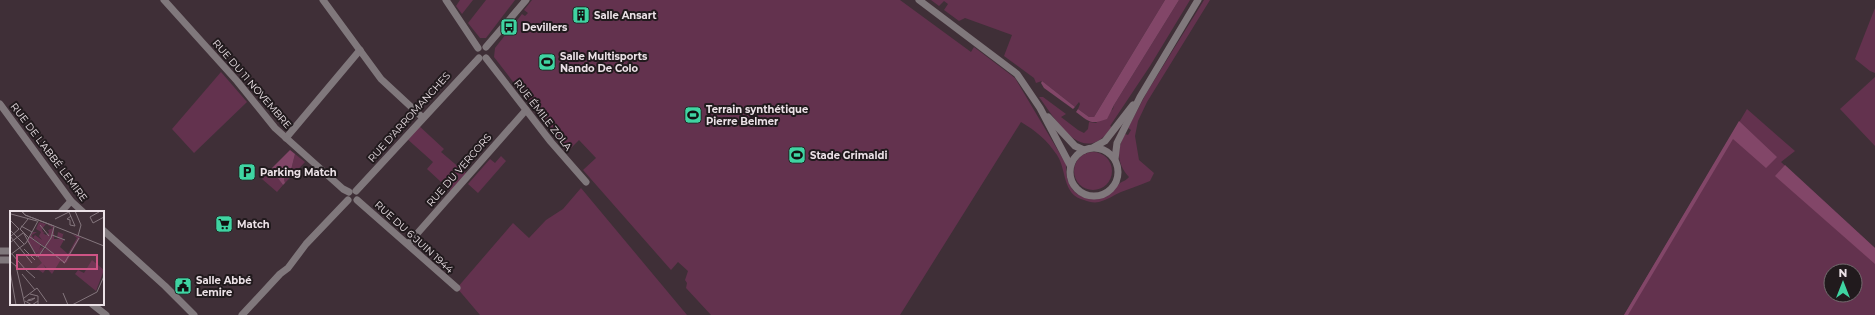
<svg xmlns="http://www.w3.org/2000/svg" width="1875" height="315" font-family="Montserrat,sans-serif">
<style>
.green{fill:#63324e;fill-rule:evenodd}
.forest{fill:#824668}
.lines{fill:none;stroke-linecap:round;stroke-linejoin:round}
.minor{stroke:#80787c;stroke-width:7}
.labels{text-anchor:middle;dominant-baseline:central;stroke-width:4;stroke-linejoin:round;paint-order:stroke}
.poi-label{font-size:10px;font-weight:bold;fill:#ebe1e6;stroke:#211a1d;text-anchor:start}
.street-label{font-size:10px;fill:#ebe1e6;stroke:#211a1d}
.inset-road{fill:none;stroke:#84767d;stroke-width:1}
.view{fill:#ce5485;fill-opacity:0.15;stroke:#ce5485;stroke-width:2}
.inset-edge{fill:none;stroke:#ebe1e6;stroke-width:2}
</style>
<rect width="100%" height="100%" fill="#3f2f37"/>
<!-- green -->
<g class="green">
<path d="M460 0H473L462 14 456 6Z"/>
<path d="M486 0H515L486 38H480L468 23Z"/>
<path d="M532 0H900L971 52 974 47 1015 78 1066 164C1066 171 1066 178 1070 185 1077 201 1100 203 1113 191 1115 189 1116 187 1119 184 1122 181 1126 181 1129 177 1117 164 1116 149 1125 134L1128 135 1131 130 1128 128 1147 92 1204 0H1210L1147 102 1138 121 1135 136 1139 160 1154 173 1150 181C1141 185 1131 188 1121 192 1114 195 1107 200 1099 202 1094 203 1089 202 1084 200 1062 195 1067 170 1057 155 1047 140 1036 131 1021 122L900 315H711L686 288 687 283 685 280 688 271 678 262 671 270 583 170 596 158 579 140 567 152 494 57 495 48 522 14 525 16 528 13 524 10Z"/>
<path d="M931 0H1165L1094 117H1089L1078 109 1080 104 1079 102 1075 107 1042 81 1036 83 1034 78 1004 56 1012 35 965 18 959 21 944 10 948 4 944 1 939 6Z"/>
<path d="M1179 0H1190L1150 66 1110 126 1112 127C1083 169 1057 121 1039 97H1043L1066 114 1061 117 1078 130 1084 133 1088 129 1089 122 1096 123 1113 109 1114 105Z"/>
<path d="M1875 8V73L1870 71 1855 59Z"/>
<path d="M221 72 247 102 194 153 172 129Z"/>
<path d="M1875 77V146L1840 109Z"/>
<path d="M1747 109 1795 151 1781 162 1875 248V315H1624ZM1831 271H1855V295H1831Z"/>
<path d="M417 124 444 149 441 152 468 175 453 193 427 169 433 162 405 137Z"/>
<circle cx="1093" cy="171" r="19"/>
<path d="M295 154 305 162 285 183 284 179 291 170Z"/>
<path d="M501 156 506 161 478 193 468 184 490 159 495 163Z"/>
<path d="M268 172 277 177 283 185 277 192 262 179Z"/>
<path d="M581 188 687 315H480L457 288 513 223 529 238 546 220 563 209Z"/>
</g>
<!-- forest -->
<g class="forest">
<path d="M1165 0H1179L1114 105 1107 119C1091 125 1089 122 1076 112L1078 109 1089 117H1094Z"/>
<path d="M1042 81 1075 107 1073 109 1044 88 1041 83Z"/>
<path d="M1739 121 1777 157 1766 168 1733 139 1628 315H1624Z"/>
<path d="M290 150 295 154 291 170 284 179 285 183 283 185 277 177 268 172Z"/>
<path d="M1785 165 1875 248V264L1775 176Z"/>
</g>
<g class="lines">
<!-- minor -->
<g class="minor">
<path d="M164 0 237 81 275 128 343 189 349 192"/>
<path d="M323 0 381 79 422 117"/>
<path d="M446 0 478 48"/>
<path d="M919 0 1017 74 1040 108 1070 165"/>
<path d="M486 47 526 0"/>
<path d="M486 58 551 142 586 182"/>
<path d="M0 104 71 201 83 212"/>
<path d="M1048 117 1075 146 1084 150"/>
<path d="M286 138 360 50"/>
<path d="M1094 147 1105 141 1133 105"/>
<circle cx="1094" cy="172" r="24"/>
<path d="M1115 159 1117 143 1140 97 1198 0"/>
<path d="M356 191 479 58"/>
<path d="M357 200 457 288"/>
<path d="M61 212 71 201"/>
<path d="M103 230 165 286 194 315"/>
<path d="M408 244 526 110"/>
<path d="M0 251H11"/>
<path d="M0 260H11"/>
<path d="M92 304 106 315"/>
<path d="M242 315 280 274 288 268 306 244 348 200"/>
</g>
</g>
<!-- icons -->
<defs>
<symbol id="building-square" viewBox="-11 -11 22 22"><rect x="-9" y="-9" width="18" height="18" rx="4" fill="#3fd4a2" stroke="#211a1d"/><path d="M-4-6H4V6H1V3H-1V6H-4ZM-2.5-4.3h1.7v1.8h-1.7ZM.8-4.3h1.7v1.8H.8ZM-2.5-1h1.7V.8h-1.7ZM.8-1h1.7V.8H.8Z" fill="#111"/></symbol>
<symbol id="bus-square" viewBox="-11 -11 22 22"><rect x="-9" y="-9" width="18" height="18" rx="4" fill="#3fd4a2" stroke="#211a1d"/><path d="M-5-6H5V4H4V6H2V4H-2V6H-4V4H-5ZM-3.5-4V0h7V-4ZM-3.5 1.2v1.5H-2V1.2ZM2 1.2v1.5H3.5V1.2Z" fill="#111"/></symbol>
<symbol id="stadium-square" viewBox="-11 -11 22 22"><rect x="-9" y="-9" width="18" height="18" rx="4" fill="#3fd4a2" stroke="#211a1d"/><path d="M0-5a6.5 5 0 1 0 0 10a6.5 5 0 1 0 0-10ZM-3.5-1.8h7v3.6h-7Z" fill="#111"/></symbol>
<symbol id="parking-square" viewBox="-11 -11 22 22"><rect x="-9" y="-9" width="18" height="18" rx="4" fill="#3fd4a2" stroke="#211a1d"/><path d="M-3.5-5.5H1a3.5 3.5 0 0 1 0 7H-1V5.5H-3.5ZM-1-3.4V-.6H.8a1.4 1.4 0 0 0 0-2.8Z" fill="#111"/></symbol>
<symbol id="supermarket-square" viewBox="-11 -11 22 22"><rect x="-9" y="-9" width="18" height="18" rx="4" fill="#3fd4a2" stroke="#211a1d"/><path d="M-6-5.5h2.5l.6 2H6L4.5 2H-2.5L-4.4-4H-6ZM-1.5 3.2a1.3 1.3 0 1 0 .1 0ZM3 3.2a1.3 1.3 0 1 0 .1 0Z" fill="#111"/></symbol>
<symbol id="civic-square" viewBox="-11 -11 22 22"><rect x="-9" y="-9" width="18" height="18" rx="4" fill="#3fd4a2" stroke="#211a1d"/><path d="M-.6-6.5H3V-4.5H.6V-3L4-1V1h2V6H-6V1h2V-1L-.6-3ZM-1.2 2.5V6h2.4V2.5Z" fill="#111"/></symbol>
</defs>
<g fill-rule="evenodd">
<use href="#building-square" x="571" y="5" width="20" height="20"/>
<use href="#bus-square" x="499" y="17" width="20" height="20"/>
<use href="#stadium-square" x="537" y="52" width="20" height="20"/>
<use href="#stadium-square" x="683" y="105" width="20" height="20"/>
<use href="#stadium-square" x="787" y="145" width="20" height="20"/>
<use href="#parking-square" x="237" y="162" width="20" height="20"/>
<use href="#supermarket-square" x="214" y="214" width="20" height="20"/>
<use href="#civic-square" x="173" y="276" width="20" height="20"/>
</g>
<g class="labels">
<!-- poi labels -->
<g class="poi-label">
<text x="594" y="15">Salle Ansart</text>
<text x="522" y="27">Devillers</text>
<text x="560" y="56">Salle Multisports<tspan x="560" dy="12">Nando De Colo</tspan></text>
<text x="706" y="109">Terrain synthétique<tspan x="706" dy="12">Pierre Belmer</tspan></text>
<text x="810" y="155">Stade Grimaldi</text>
<text x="260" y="172">Parking Match</text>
<text x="237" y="224">Match</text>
<text x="196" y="280">Salle Abbé<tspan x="196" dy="12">Lemire</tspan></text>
</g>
<!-- street labels -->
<g class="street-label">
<text transform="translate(252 84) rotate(49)">RUE DU 11 NOVEMBRE</text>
<text transform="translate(543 115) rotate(52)">RUE ÉMILE ZOLA</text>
<text transform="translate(409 117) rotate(-48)">RUE D'ARROMANCHES</text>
<text transform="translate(49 152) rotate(53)">RUE DE L'ABBÉ LEMIRE</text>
<text transform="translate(459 170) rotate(-49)">RUE DU VERCORS</text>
<text transform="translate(414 237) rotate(42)">RUE DU 6 JUIN 1944</text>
</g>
</g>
<!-- overview -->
<g transform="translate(10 211)">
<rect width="94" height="94" fill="#3f2f37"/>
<path d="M29 11 36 13 32 18 33 21 37 20 33 22 36 24 39 22 38 19 36 20 43 17 35 12 44 16V28H50L47 27 48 21 53 23 54 20 52 28 54 29 50 36 58 43 67 27 61 22 66 25 68 20 67 24 71 26 69 27H72L75 28 70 27 56 52 50 50 42 63 33 53 36 58 33 62 26 57 32 52 26 44 29 40 26 43 24 41 17 30 25 18 23 21H27L22 24 23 28 31 34 29 39 31 36 34 37 33 40 36 37 23 27 25 24 32 29 29 25 31 21 26 18ZM82 49 94 59 86 80 65 63 68 59 74 62Z" fill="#63324e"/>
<path class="inset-road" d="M12 0 15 4 44 15 15 4 12 1M65 0 71 14 68 25M59 1 65 15 60 14V9L57 8 61 5M89 1 80 6 83 12 94 6M1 3 27 10M45 8 61 0M0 9 9 18M30 14 39 25M11 15 22 21M44 15 94 35M10 18 19 27M10 18 18 8M0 19 14 33M13 21 27 46M42 24 55 29M0 25 22 52M0 26 9 18M20 26 34 36M1 31 13 22M35 36 55 52 53 51M14 38 25 49M2 43 16 59M0 44 16 32 28 10M28 46 41 27 44 16M0 50 6 55 15 94M55 51 69 27M16 59 25 67M0 60 6 94M12 63 25 79M53 82 58 94M20 83 28 85V93M14 87 27 77 37 91M15 90 22 94 28 90M17 90 22 89 25 87 18 89M62 94 87 81 94 65"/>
<path class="view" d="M7 44H87V58H7Z"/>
<rect width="94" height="94" class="inset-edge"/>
</g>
<!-- north arrow -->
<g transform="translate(1843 283)"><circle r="19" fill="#211a1d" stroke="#726a6d"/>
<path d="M0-3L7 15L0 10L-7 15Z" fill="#3fd4a2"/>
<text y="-6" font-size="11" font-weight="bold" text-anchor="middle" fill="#ebe1e6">N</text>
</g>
</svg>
